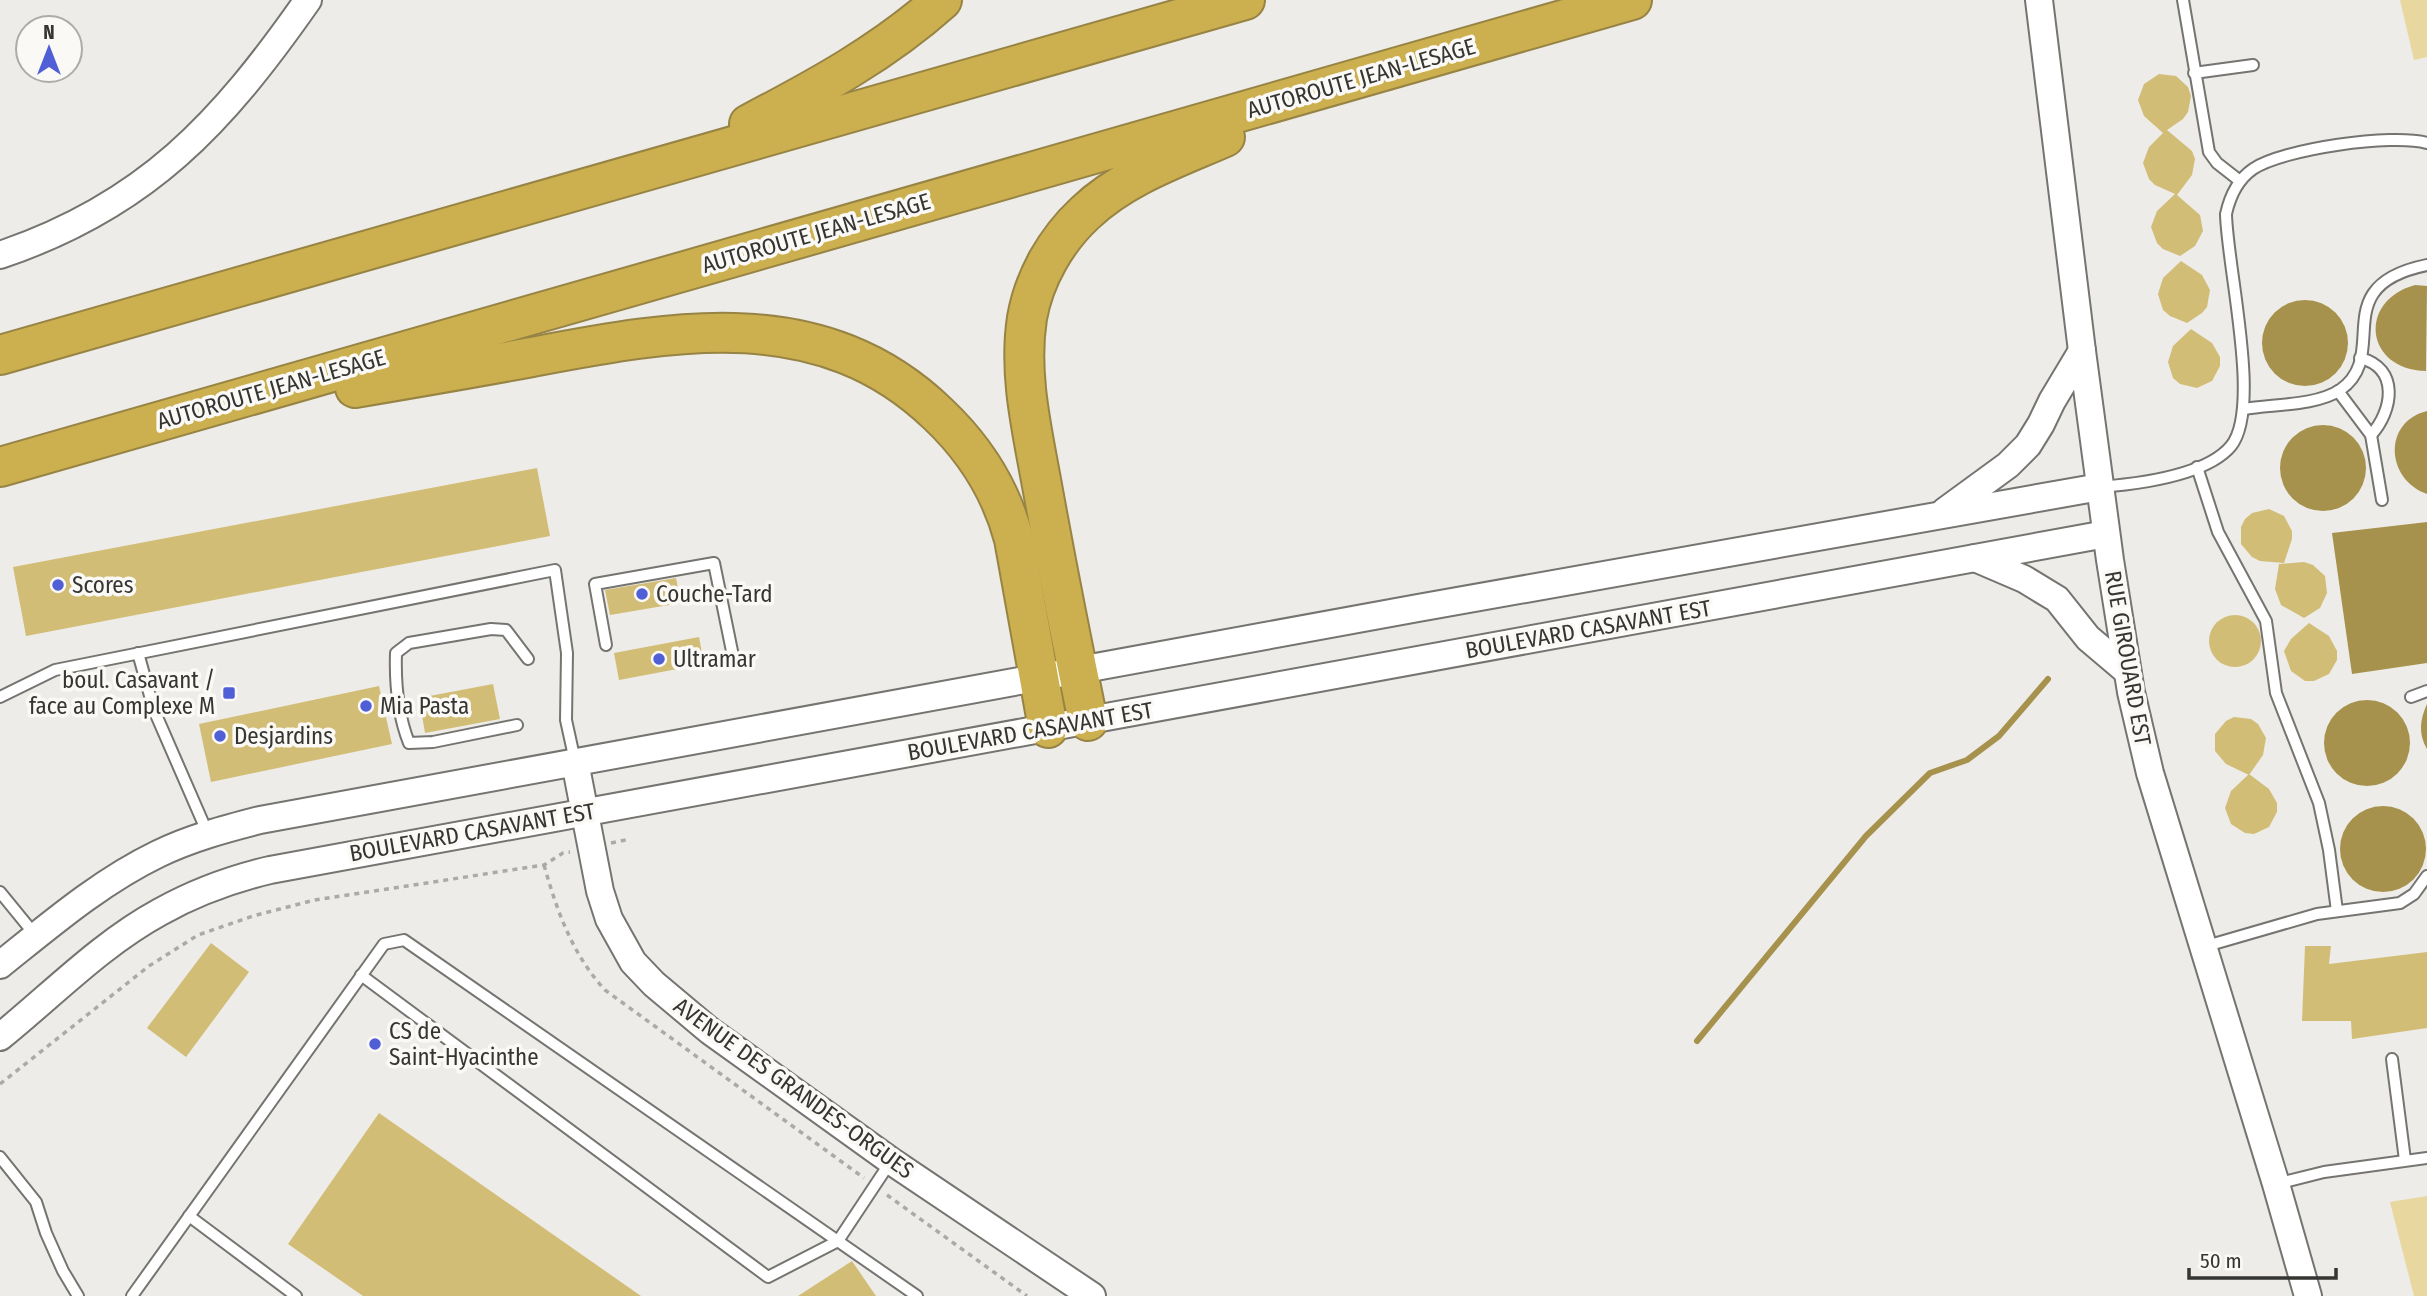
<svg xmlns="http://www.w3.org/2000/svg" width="2427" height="1296" font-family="'Fira Sans Condensed',sans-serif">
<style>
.green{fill:#e8d79e}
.water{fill:#a7924d}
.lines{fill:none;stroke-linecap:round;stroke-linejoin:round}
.stream{stroke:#a7924d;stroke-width:6}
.building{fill:#d2bd77}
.service-casing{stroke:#757471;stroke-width:14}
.tertiary-casing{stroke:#757471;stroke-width:30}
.motorway-casing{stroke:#978445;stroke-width:42}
.path{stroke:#abaaa7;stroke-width:3.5;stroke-dasharray:5 5;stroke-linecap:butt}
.service{stroke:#fff;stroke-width:10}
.tertiary{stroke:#fff;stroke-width:26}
.motorway{stroke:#ccaf4e;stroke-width:38}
.poi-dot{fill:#505fd5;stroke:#fbf9f5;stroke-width:2.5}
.labels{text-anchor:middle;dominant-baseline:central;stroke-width:7;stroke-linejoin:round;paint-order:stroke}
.street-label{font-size:23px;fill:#353533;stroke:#fbf9f5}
.poi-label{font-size:23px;fill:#353533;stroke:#fbf9f5;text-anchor:start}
</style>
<rect width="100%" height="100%" fill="#edece8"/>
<!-- green -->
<g class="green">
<path d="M2400 0H2427V57L2414 60Z"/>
<path d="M2427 1196V1296H2414L2390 1202Z"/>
</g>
<!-- water -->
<g class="water">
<path d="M2415 285 2427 286 2426 371C2365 370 2357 301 2415 285Z"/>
<circle cx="2305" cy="343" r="43"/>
<path d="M2427 411V494C2386 480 2382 422 2427 411Z"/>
<circle cx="2323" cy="468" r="43"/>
<path d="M2427 522V663L2352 674 2332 533Z"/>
<circle cx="2367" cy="743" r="43"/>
<path d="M2427 704V749C2418 734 2420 719 2427 704Z"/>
<circle cx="2383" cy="849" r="43"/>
</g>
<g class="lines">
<!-- stream -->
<path class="stream" d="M1697 1041 1866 836 1930 773 1967 760 1999 736 2048 679"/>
</g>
<!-- building -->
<g class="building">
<path d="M2159 74 2176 76 2188 87 2191 96 2188 112 2183 119 2167 130 2192 151 2195 159 2192 175 2177 195 2200 215 2203 231 2195 246 2180 256 2163 249 2157 243 2151 227 2157 211 2175 194 2155 185 2149 179 2143 163 2149 147 2165 131 2163 133 2144 116 2138 100 2144 84Z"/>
<path d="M2181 261 2202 275 2210 290 2207 307 2202 313 2187 323 2170 316 2163 310 2158 294 2163 278Z"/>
<path d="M2191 329 2212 343 2220 357V366L2212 381 2197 388 2180 384 2173 378 2168 362 2173 346Z"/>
<path d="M537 468 550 536 26 636 13 567Z"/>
<path d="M2269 509 2284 516 2292 531V539L2284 563 2260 561 2252 557 2241 544V527L2245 519 2252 513Z"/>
<path d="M2304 562 2313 565 2325 576 2327 593 2320 608 2304 618 2281 605 2275 589 2279 564Z"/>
<path d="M676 578 681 603 610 615 605 590Z"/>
<circle cx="2235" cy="641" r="26"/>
<path d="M2309 623 2329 636 2337 651V660L2329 674 2314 681H2305L2291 671 2284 651 2291 639Z"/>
<path d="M699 637 704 664 619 680 614 653Z"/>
<path d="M493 684 500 719 425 733 419 698Z"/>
<path d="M379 686 392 744 211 782 199 724Z"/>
<path d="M2234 717 2251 719 2258 724 2266 738 2263 755 2249 775 2226 764 2215 751V734L2226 721Z"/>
<path d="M2249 774 2269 789 2277 803V812L2269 827 2254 834 2245 833 2231 824 2225 808 2231 791Z"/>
<path d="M211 943 249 972 186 1057 147 1028Z"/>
<path d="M2305 946H2331L2329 964 2427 952V1028L2352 1039 2351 1021H2302Z"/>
<path d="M379 1113 641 1296H363L288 1244Z"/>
<path d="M852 1261 876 1296H798Z"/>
</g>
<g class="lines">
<defs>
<g id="service">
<path d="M2183 0 2209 152 2217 163 2240 181"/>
<path d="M2194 73 2253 65"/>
<path d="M2360 358C2400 368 2393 411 2371 435"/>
<path d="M2338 391 2371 435 2382 500"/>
<path d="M2244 409C2272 404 2316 406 2340 390 2392 354 2324 286 2427 265"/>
<path d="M2197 467 2218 532 2266 621 2276 693 2319 803 2329 850 2337 911"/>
<path d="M2100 487C2137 484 2206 476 2231 446 2262 408 2227 267 2226 214 2230 196 2237 180 2253 169 2282 149 2393 133 2427 143"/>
<path d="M606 645 595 584 714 563 734 661"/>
<path d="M138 653 154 710 208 834"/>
<path d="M0 697 55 670 555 570 567 653 566 720 575 761"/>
<path d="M2411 697 2427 691"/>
<path d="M517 725 433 742 409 743C398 715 395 683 396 653L409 643 491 629 506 630 528 659"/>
<path d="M0 892 36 936"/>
<path d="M2203 947 2317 914 2400 903 2414 894 2427 876"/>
<path d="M361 975 768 1277 838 1241 891 1161"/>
<path d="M2392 1059 2405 1160"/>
<path d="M0 1157 36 1202 46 1233 63 1271 78 1296"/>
<path d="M2276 1184 2324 1172 2427 1158"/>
<path d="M189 1216 296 1296"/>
<path d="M132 1296 384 944 404 940 917 1296"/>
</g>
<g id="tertiary">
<path d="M2039 0 2082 351 2110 560 2131 692 2150 773 2276 1184 2308 1296"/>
<path d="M0 255C146 206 222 123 308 0"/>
<path d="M1945 511 2008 465 2028 445 2041 424 2052 401 2082 351"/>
<path d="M1975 558 2024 579 2057 599 2088 638 2127 671"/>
<path d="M575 762 600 891 609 919 633 962 654 984 710 1031 891 1161 1092 1296"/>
<path d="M0 965C50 925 100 882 158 854 191 838 225 829 260 820L1418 608 2100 487"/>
<path d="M0 1037C52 995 101 944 160 912 194 893 232 879 270 870L2106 534"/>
</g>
<g id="motorway">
<path d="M749 124C818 88 884 52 942 0"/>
<path d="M0 355 1245 0"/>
<path d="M355 388C414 378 473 368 532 357 675 330 822 302 938 414 974 448 1001 490 1014 539L1048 728"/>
<path d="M0 467 1632 0"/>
<path d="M1088 721C1072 644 1057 568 1043 491 1033 434 1018 376 1027 318 1034 278 1056 240 1085 213 1124 176 1177 158 1225 137"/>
</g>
</defs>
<!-- service casing -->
<use href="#service" class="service-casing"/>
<!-- tertiary casing -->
<use href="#tertiary" class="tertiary-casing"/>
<!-- motorway casing -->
<use href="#motorway" class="motorway-casing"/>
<!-- path -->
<g class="path">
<path d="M611 843 630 839"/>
<path d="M544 865C557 911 572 954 605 990L864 1178"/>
<path d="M0 1084 149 966 198 935 253 916 315 900 544 865 563 853 570 852"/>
<path d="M887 1195 1027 1296"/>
</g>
<!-- service -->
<use href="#service" class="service"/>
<!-- tertiary -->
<use href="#tertiary" class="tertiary"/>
<!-- motorway -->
<use href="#motorway" class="motorway"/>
</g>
<!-- markers -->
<g class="poi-dot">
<circle cx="58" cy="585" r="7"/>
<circle cx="642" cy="594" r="7"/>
<circle cx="659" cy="659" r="7"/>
<rect x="222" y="686" width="14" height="14" rx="3.5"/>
<circle cx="366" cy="706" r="7"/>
<circle cx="220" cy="736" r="7"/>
<circle cx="375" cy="1044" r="7"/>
</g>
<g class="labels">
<!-- street labels -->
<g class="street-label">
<text transform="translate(1361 78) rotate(-16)">AUTOROUTE JEAN-LESAGE</text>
<text transform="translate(816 233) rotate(-16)">AUTOROUTE JEAN-LESAGE</text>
<text transform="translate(271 389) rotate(-16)">AUTOROUTE JEAN-LESAGE</text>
<text transform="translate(1588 629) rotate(-10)">BOULEVARD CASAVANT EST</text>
<text transform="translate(2128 658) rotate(80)">RUE GIROUARD EST</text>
<text transform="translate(1030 731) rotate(-10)">BOULEVARD CASAVANT EST</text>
<text transform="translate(472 832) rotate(-10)">BOULEVARD CASAVANT EST</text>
<text transform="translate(794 1088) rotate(36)">AVENUE DES GRANDES-ORGUES</text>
</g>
<!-- poi labels -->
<g class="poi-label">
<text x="72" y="585">Scores</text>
<text x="656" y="594">Couche-Tard</text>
<text x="673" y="659">Ultramar</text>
<text x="215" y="680" text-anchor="end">boul. Casavant /<tspan x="215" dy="26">face au Complexe M</tspan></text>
<text x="380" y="706">Mia Pasta</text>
<text x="234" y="736">Desjardins</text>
<text x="389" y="1031">CS de<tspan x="389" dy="26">Saint-Hyacinthe</tspan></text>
</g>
</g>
<!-- north arrow -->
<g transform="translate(49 49)"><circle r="33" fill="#fbf9f5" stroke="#acaba7" stroke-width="2"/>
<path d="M0-5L12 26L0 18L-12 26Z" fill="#505fd5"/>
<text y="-10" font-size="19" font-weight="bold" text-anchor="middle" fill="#353533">N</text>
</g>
<!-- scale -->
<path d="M2189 1268v10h147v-10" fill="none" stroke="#353533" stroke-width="3.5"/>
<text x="2200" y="1268" font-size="21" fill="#353533" stroke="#fbf9f5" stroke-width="5" paint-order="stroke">50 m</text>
</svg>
